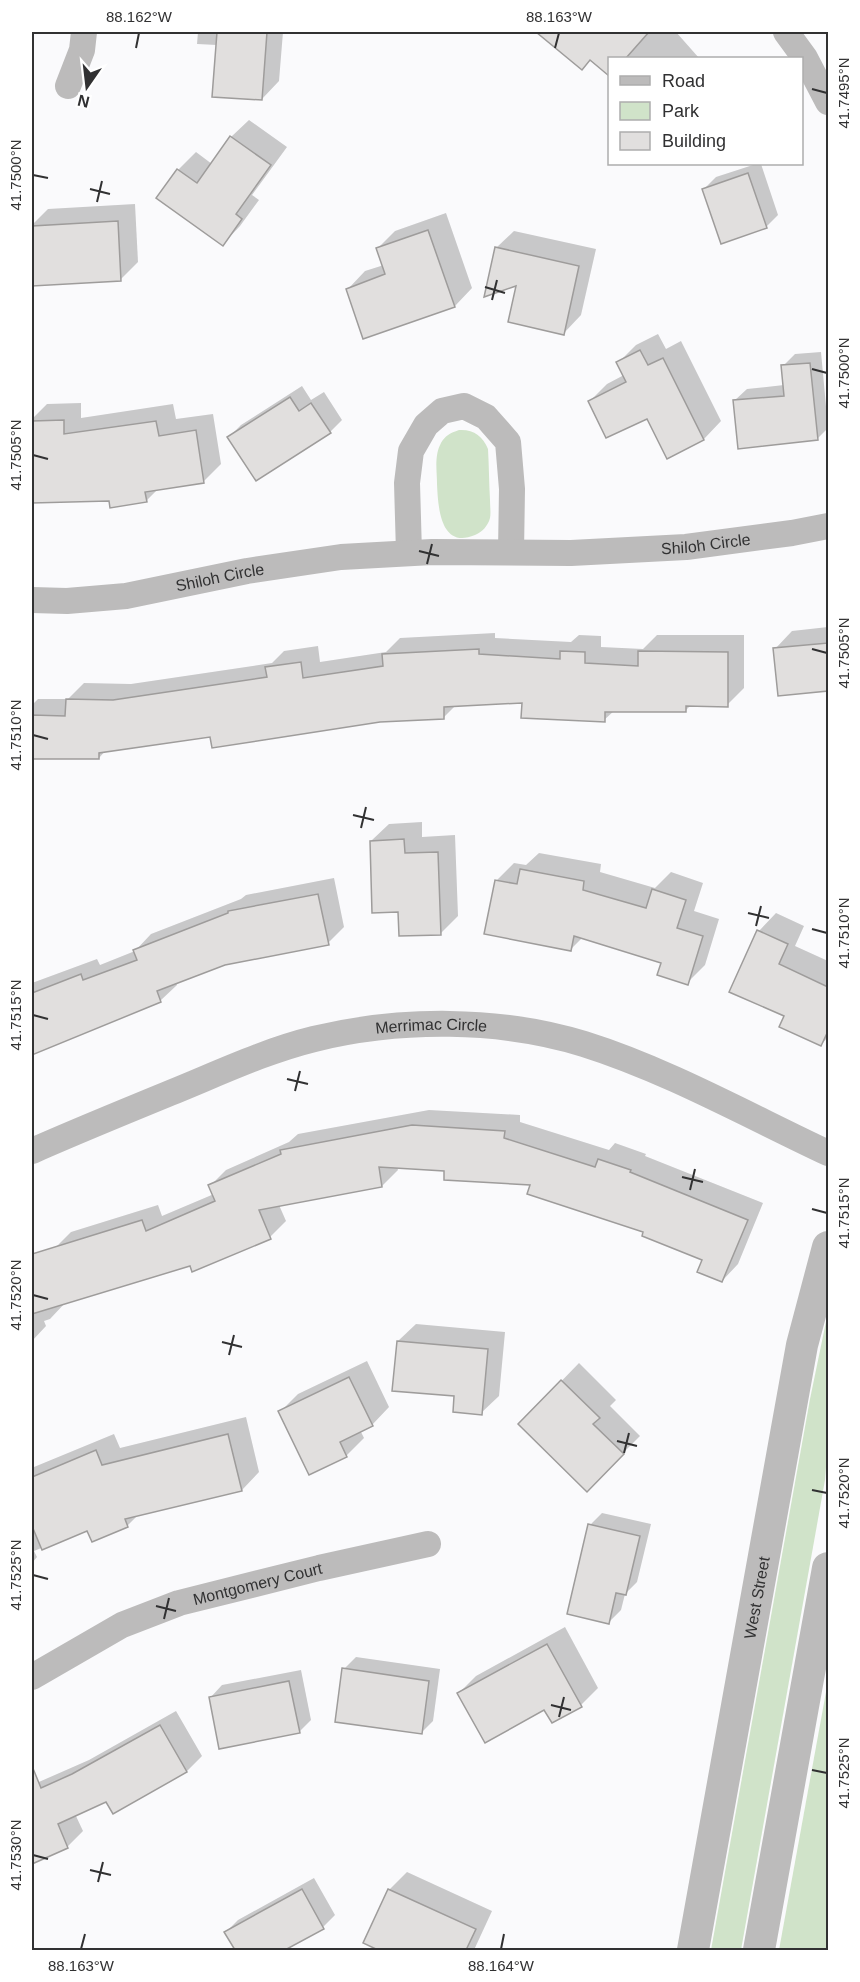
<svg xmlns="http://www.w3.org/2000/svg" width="860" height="1982" font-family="Arial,sans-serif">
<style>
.green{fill:#d0e3c9}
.shadow{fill:#0003}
.building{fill:#e1dfde;stroke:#9e9c9b;stroke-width:1.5}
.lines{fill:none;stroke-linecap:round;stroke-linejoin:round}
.minor{stroke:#bcbbbb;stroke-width:26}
.tertiary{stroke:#bcbbbb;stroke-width:32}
.ticks{fill:none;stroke:#313132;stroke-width:2}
.labels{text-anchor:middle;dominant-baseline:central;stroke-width:5;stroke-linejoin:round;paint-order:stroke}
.street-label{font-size:16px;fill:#313132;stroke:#fff}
.neatline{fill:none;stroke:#313132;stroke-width:2}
.ticks-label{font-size:15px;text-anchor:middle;fill:#313132}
</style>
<rect width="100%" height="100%" fill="#fafafc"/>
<!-- green -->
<g class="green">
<path d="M459 430C473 429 483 436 488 449 489 466 489 483 490 500 490 506 491 513 490 518 488 526 482 532 475 535 440 550 438 506 437 484 437 471 434 456 441 443 445 436 450 433 459 430Z"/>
<path d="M828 1312V1442L825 1480 741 1950H711L810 1399Z"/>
<path d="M828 1681V1950H779Z"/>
</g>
<!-- shadow -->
<g class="shadow">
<path d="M198 32H283L279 81 262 99 217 45 197 44Z"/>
<path d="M538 32H676L699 58H610V74L591 59 582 68Z"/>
<path d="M249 120 287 147 252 195 259 200 240 226 223 244 158 198 178 170 196 152 212 164 231 137Z"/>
<path d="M756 164H761L778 215 766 227 704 189 716 177Z"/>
<path d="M135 204 138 262 121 279 34 284 32 225 48 209Z"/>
<path d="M446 213 472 288 455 306 348 289 365 271 384 265 378 248 395 231Z"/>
<path d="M514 231 596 249 581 315 564 333 518 284 496 248Z"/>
<path d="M658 334 666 349 681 341 721 421 704 439 667 457 647 417 590 401 607 384 624 375 618 363 636 345Z"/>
<path d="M821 352 828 428 817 439 734 401 747 389 784 385 783 366 795 354Z"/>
<path d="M302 386 311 400 324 392 342 420 330 432 229 437 241 425Z"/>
<path d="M81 403V418L173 404 176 419 213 414 221 464 203 482 159 488 146 501 110 500 32 502V419L47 404Z"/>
<path d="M828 627V690L780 695 775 649 792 631Z"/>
<path d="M495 633V638L571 642 579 635 601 636V647L643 649 657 635H744V688L727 705H691L685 711H614L604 720 523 702 456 705 444 717 380 720 211 735 106 750 99 758 32 757V705L38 699H68L84 683 131 684 272 663 284 651 318 646 320 662 386 652 400 638Z"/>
<path d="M422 822V837L455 835 458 916 440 934 400 911 371 841 389 824Z"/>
<path d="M539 853 601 864 600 872 655 888 671 872 703 883 694 911 719 919 705 965 687 983 663 962 583 937 571 949 496 881 514 863 526 865Z"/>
<path d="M334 878 344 927 328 943 224 963 176 982 177 985 160 1001 32 1054V983L97 959 100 965 135 951 151 934 241 899 246 895Z"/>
<path d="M776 913 804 926 795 946 828 961V1037L821 1045 786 1016 759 931Z"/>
<path d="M429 1110 520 1115V1122L609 1150 615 1143 646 1154 645 1156 763 1203 738 1264 722 1281 704 1260 645 1231 532 1184 445 1169 397 1167 398 1170 382 1186 279 1205 286 1221 270 1237 191 1264 66 1302 50 1319 44 1321 46 1326 32 1341V1257L55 1248 71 1232 158 1205 162 1216 214 1194 210 1186 226 1170 289 1142 298 1134Z"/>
<path d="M416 1324 505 1332 499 1396 481 1413 456 1395 398 1341Z"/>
<path d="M367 1361 389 1407 372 1425 360 1430 364 1438 347 1455 310 1473 280 1412 298 1394Z"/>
<path d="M579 1363 616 1400 610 1406 640 1436 587 1489 520 1424Z"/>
<path d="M246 1417 259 1472 242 1490 139 1514 127 1526 88 1529 34 1551 37 1557 32 1563V1469L34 1467 114 1434 120 1448Z"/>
<path d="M602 1513 651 1524 637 1582 625 1594 621 1610 609 1622 590 1525Z"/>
<path d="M565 1627 598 1688 581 1705 459 1693 476 1676Z"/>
<path d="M356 1657 440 1669 433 1721 421 1733 344 1669Z"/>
<path d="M301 1670 311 1720 299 1732 210 1698 222 1685Z"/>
<path d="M176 1711 202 1756 187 1771 114 1812 107 1800 75 1814 83 1831 68 1846 32 1862V1785L89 1760Z"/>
<path d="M407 1872 492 1911 474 1950H382L365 1943 389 1890Z"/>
<path d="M314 1878 335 1915 323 1927 287 1948 288 1950H236L226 1932 238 1920Z"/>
</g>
<!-- building -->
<g class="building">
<path d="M217 32H267L262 100 212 97Z"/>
<path d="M536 32H649L626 58H609V76L590 60 582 70Z"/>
<path d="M230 136 271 165 236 214 242 219 223 246 156 198 177 169 197 183Z"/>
<path d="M748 173 767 228 721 244 702 189Z"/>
<path d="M118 221 121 281 32 286V226Z"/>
<path d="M428 230 455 307 363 339 346 289 385 274 376 248Z"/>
<path d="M495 247 579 266 564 335 508 322 516 286 484 297Z"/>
<path d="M640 350 648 365 663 358 704 440 667 459 647 419 606 438 588 401 626 382 616 362Z"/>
<path d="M810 363 818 440 738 449 733 400 784 396 781 365Z"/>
<path d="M290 397 299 411 311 403 331 433 256 481 227 437Z"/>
<path d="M64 420V434L156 421 159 436 196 430 204 483 145 492 147 502 110 508 109 501 32 503V421Z"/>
<path d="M828 643V691L778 696 773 648Z"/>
<path d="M479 649V654L560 659V651L585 652V663L638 666V651L728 652V707L686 706V712H605V722L521 718 522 703 444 707V719L380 722 212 748 210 737 99 753V759H32V715L65 716 66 699 113 700 267 677 265 667 301 662 303 678 383 666 382 654Z"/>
<path d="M404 839 405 853 438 852 441 935 399 936 398 912 372 913 370 841Z"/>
<path d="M520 869 584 881 583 890 646 908 652 889 686 900 677 928 703 936 688 985 657 975 661 963 574 936 571 951 484 934 495 880 517 884Z"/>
<path d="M318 894 329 945 225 965 157 991 161 1002 32 1055V993L81 974 83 980 137 960 133 950 228 913V911Z"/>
<path d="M757 930 788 944 779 964 828 987V1031L821 1046 779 1027 784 1016 729 992Z"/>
<path d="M412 1125 505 1131 504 1138 595 1167 598 1159 631 1170 630 1172 748 1220 722 1282 697 1272 702 1260 642 1236 643 1232 527 1194 530 1185 444 1180V1171L379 1167 382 1187 259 1210 271 1239 192 1272 190 1266 32 1314V1254L142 1220 146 1231 215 1201 208 1185 281 1154 280 1150Z"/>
<path d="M397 1341 488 1349 482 1415 453 1412 454 1396 392 1391Z"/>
<path d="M349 1377 373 1426 340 1442 347 1457 309 1475 278 1411Z"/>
<path d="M561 1380 600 1418 593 1424 624 1454 587 1492 518 1424Z"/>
<path d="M228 1434 242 1491 125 1519 128 1527 92 1542 87 1531 42 1550 32 1526V1477L96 1450 102 1465Z"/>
<path d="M588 1524 640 1536 626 1595 616 1593 609 1624 567 1614Z"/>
<path d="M547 1644 582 1707 552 1723 544 1710 485 1743 457 1693Z"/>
<path d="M342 1668 429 1681 422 1734 335 1722Z"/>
<path d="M289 1681 300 1733 219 1749 209 1697Z"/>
<path d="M160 1725 187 1772 113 1814 106 1802 58 1824 68 1848 32 1864V1766L41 1788 72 1774Z"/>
<path d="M302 1889 324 1929 285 1950H235L224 1932Z"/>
<path d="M388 1889 476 1929 466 1950H378L363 1943Z"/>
</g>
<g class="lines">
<!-- minor -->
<g class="minor">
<path d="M786 32 805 58 828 102"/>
<path d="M68 86 82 50 84 32"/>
<path d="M409 553 407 483 411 451 426 425 442 411 464 406 486 417 508 442 512 489 511 552"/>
<path id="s1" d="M32 600 67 601 126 596 247 571 341 557 432 552 571 553 686 547 792 533 828 526"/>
<path id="s2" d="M32 1151C77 1131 124 1112 170 1093 217 1074 265 1051 314 1039 400 1018 500 1018 584 1044 667 1070 749 1116 828 1153"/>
<path id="s3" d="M32 1677 122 1625 179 1603 319 1568 428 1544"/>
</g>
<!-- tertiary -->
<g class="tertiary">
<path id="s4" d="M693 1950 802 1345 828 1247"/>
<path d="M759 1950 828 1568"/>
</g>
</g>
<!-- ticks -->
<path class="ticks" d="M136 48 139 33M555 48 559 33M812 89 827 93M33 175 48 178M90 189 110 194M97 202 102 181M485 287 505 293M492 300 497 280M812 369 827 373M33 455 48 459M419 551 439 556M427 564 432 544M812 649 827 653M33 735 48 739M353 815 374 820M361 828 366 807M748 913 769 918M756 926 761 906M812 929 827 933M33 1015 48 1019M287 1079 308 1084M295 1091 300 1071M682 1177 703 1182M690 1190 695 1169M812 1209 827 1213M33 1295 48 1299M222 1342 242 1347M229 1355 234 1335M617 1441 637 1446M624 1453 629 1433M812 1490 827 1493M33 1575 48 1579M156 1606 176 1611M164 1619 169 1598M551 1705 571 1710M559 1717 564 1697M812 1770 827 1773M33 1855 48 1859M90 1870 111 1875M98 1882 103 1862M81 1949 85 1934M501 1949 504 1934"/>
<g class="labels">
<!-- street labels -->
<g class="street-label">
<text stroke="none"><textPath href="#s1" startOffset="678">Shiloh Circle</textPath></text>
<text stroke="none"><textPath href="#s1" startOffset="190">Shiloh Circle</textPath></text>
<text stroke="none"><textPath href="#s2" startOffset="422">Merrimac Circle</textPath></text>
<text stroke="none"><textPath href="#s3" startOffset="246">Montgomery Court</textPath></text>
<text stroke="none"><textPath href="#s4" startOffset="358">West Street</textPath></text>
</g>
</g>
<!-- border -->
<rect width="860" height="1982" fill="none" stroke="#ffffff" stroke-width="66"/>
<!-- legend -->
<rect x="608" y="57" width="195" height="108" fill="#ffffff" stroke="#adadad" stroke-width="1.5"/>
<rect x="620" y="76" width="30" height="9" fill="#bcbbbb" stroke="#adadad" stroke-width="1.5"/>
<text x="662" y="87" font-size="18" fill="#313132">Road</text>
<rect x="620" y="102" width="30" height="18" fill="#d0e3c9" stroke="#adadad" stroke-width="1.5"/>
<text x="662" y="117" font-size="18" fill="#313132">Park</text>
<rect x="620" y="132" width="30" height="18" fill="#e1dfde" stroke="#adadad" stroke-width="1.5"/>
<text x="662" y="147" font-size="18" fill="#313132">Building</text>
<!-- north arrow -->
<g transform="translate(87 87) rotate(194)" stroke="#ffffff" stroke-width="4.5" paint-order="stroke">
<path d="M0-4.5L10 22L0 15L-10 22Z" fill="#313132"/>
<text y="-9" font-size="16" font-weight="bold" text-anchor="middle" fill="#313132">N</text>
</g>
<rect x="33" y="33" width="794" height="1916" class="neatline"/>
<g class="ticks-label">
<text x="139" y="22">88.162°W</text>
<text x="559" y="22">88.163°W</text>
<text transform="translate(844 93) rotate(-90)" y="5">41.7495°N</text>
<text transform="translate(16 175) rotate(-90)" y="5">41.7500°N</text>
<text transform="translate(844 373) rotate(-90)" y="5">41.7500°N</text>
<text transform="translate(16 455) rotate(-90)" y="5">41.7505°N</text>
<text transform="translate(844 653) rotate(-90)" y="5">41.7505°N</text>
<text transform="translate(16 735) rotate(-90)" y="5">41.7510°N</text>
<text transform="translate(844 933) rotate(-90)" y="5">41.7510°N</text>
<text transform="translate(16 1015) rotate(-90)" y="5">41.7515°N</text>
<text transform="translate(844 1213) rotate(-90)" y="5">41.7515°N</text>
<text transform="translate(16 1295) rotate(-90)" y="5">41.7520°N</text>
<text transform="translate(844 1493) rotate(-90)" y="5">41.7520°N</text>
<text transform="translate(16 1575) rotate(-90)" y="5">41.7525°N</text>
<text transform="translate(844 1773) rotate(-90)" y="5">41.7525°N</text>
<text transform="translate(16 1855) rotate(-90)" y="5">41.7530°N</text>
<text x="81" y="1971">88.163°W</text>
<text x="501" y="1971">88.164°W</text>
</g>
</svg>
